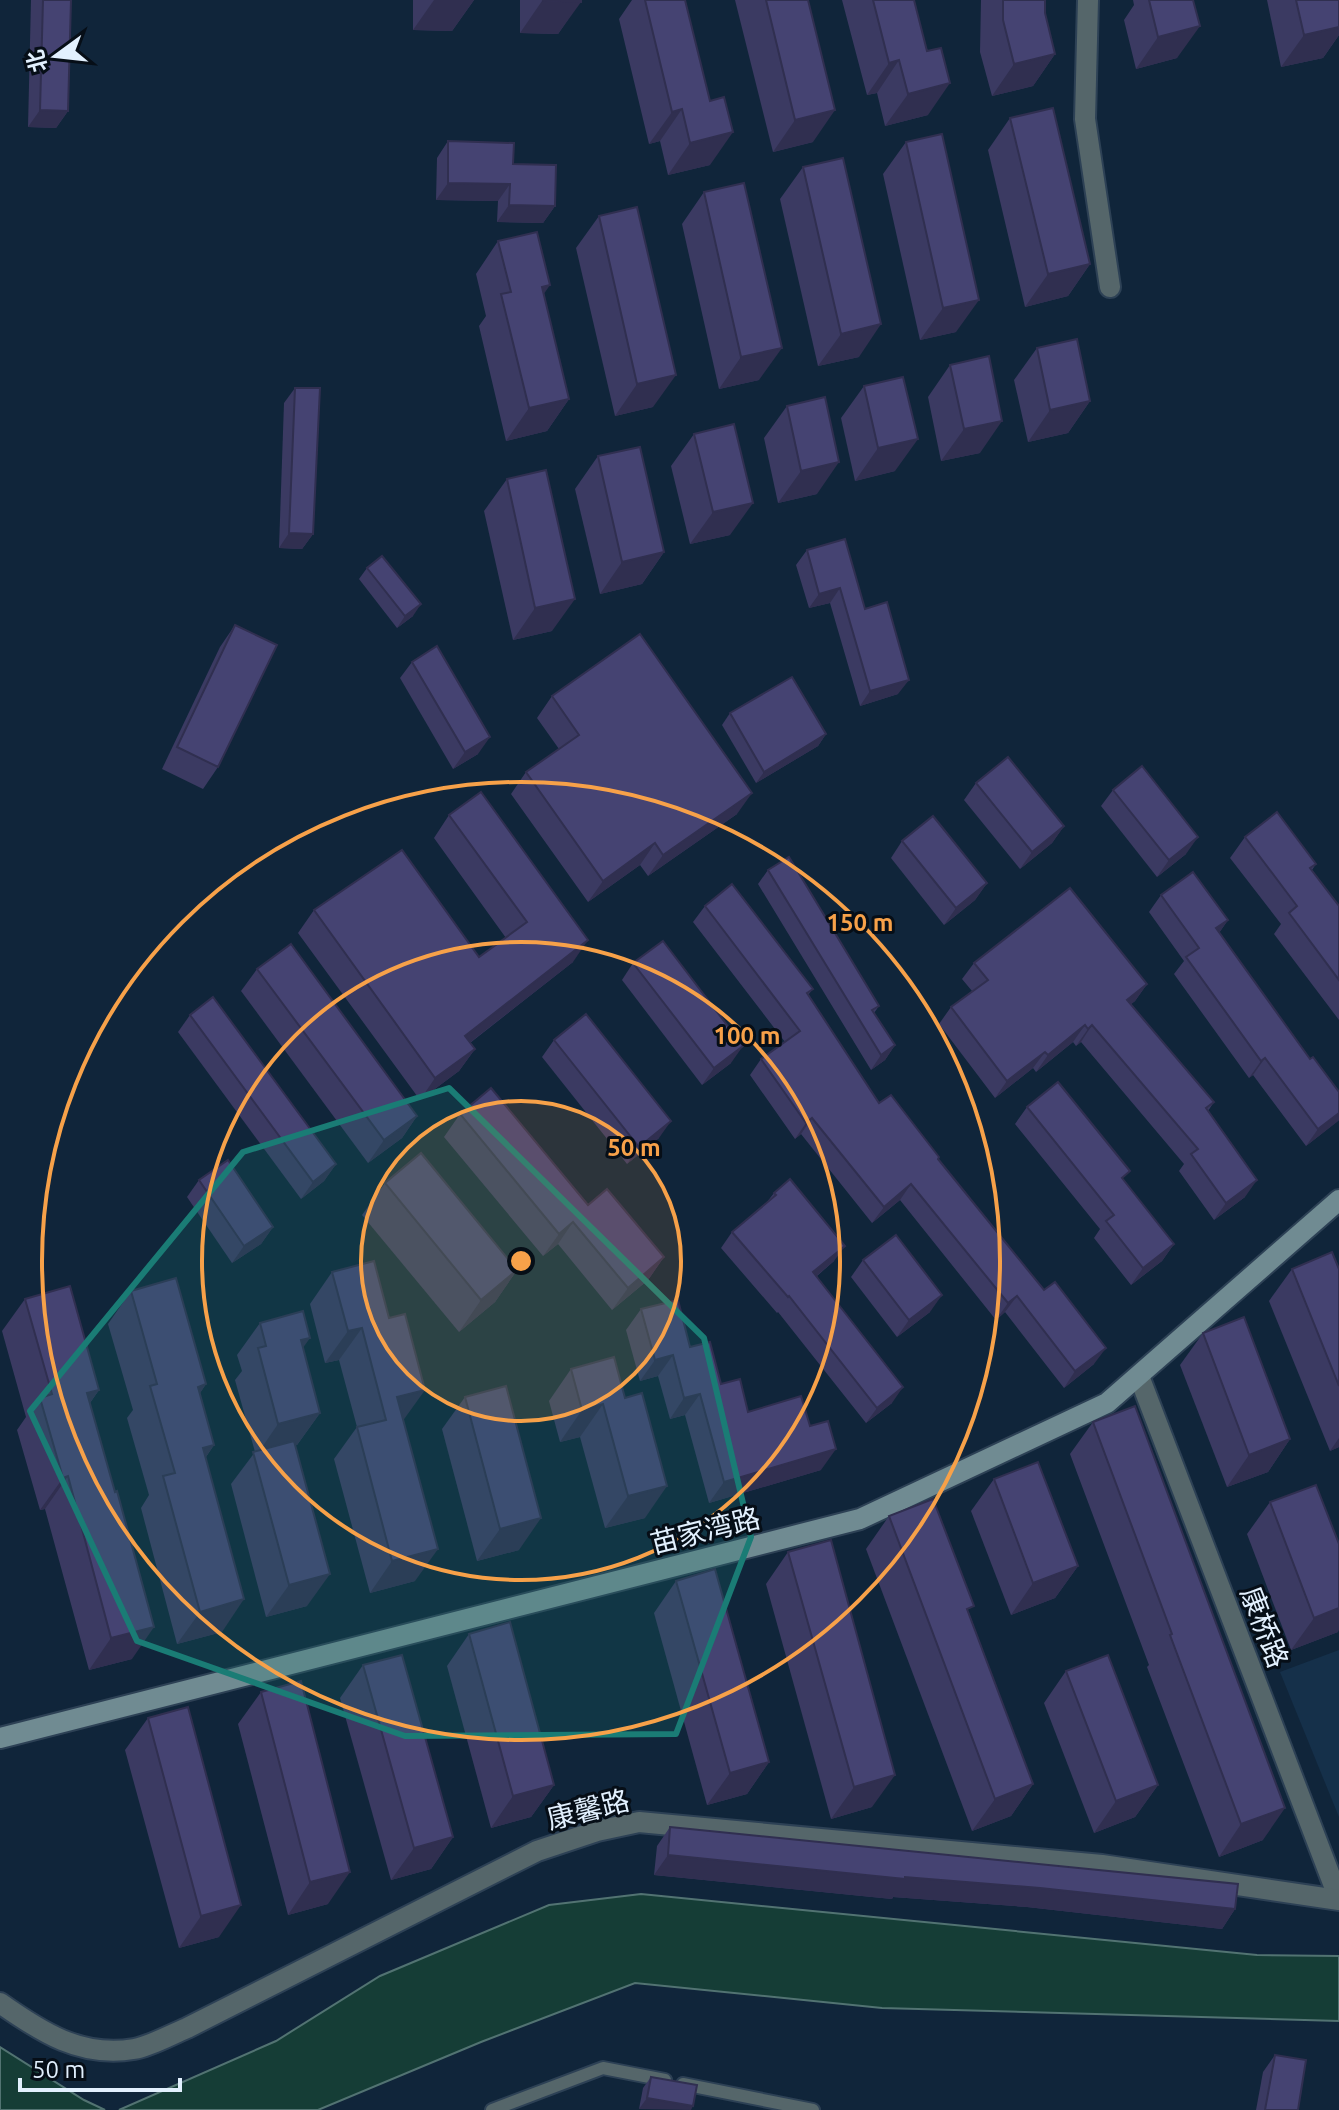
<svg xmlns="http://www.w3.org/2000/svg" width="1339" height="2110" font-family="Ubuntu,'Noto Sans SC',sans-serif">
<style>
.built{fill:#15304a}
.water{fill:#153d36;stroke:#527372;stroke-width:2}
.lines{fill:none;stroke-linecap:round;stroke-linejoin:round}
.lane-casing{stroke:#2d4155;stroke-width:16}
.street-casing{stroke:#2d4155;stroke-width:24}
.secondary-casing{stroke:#2d4155;stroke-width:24}
.lane{stroke:#55666a;stroke-width:12}
.street{stroke:#55666a;stroke-width:20}
.secondary{stroke:#708b92;stroke-width:20}
.wall{fill:#3b3a62}
.shaded-wall{fill:#302f50}
.building{fill:#454372;stroke:#302f50;stroke-width:2}
.marked{fill:#1a7c75;fill-opacity:0.2;stroke:#1a7c75;stroke-width:6;stroke-linejoin:round}
.ring{fill:none;stroke:#f7a149;stroke-width:4}
.labels{text-anchor:middle;dominant-baseline:central;stroke-width:6;stroke-linejoin:round;paint-order:stroke}
.street-label{font-size:28px;fill:#e2f0fe;stroke:#060e17}
.centre{fill:#f7a149;stroke:#060e17;stroke-width:4}
.ring-label{font-size:24px;text-anchor:middle;font-weight:bold;fill:#f7a149;stroke:#060e17;stroke-width:6;stroke-linejoin:round;paint-order:stroke}
</style>
<rect width="100%" height="100%" fill="#10253a"/>
<!-- built -->
<path class="built" d="M1339 1650V1817L1280 1672Z"/>
<!-- water -->
<g class="water">
<path d="M641 1894 1257 1955 1339 1956V2021L882 2008 635 1983 481 2042 318 2110H119L276 2041 380 1976 549 1905Z"/>
<path d="M0 2047 84 2100 105 2110H0Z"/>
</g>
<g class="lines">
<defs>
<g id="lane">
<path d="M683 2084 813 2110"/>
<path d="M492 2110 603 2068 665 2080"/>
</g>
<g id="street">
<path d="M1088 0 1085 119 1110 287"/>
<path d="M1139 1376 1339 1899"/>
<path d="M0 2003C41 2032 81 2058 134 2049 151 2046 170 2035 187 2028L537 1851 597 1831 639 1822 1102 1865 1339 1900"/>
</g>
<path id="secondary" d="M0 1738 860 1519 1107 1403 1339 1200"/>
</defs>
<!-- lane casing -->
<use href="#lane" class="lane-casing"/>
<!-- street casing -->
<use href="#street" class="street-casing"/>
<!-- secondary casing -->
<use href="#secondary" class="secondary-casing"/>
<!-- lane -->
<use href="#lane" class="lane"/>
<!-- street -->
<use href="#street" class="street"/>
<!-- secondary -->
<use href="#secondary" class="secondary"/>
</g>
<!-- wall -->
<g class="wall">
<path d="M31 0H71L68 111 56 128 28 127Z"/>
<path d="M413 0H474L452 31 413 30Z"/>
<path d="M520 0H581L558 34 520 33Z"/>
<path d="M632 0H685L710 101V165L668 175 660 141 649 144 619 19Z"/>
<path d="M735 0H808L813 142 773 152Z"/>
<path d="M842 0H914L928 115 885 126 877 93 867 95Z"/>
<path d="M981 0H1045V13L1055 54 1033 86 992 96 980 52Z"/>
<path d="M1133 0H1193L1177 58 1136 69 1124 20 1134 5Z"/>
<path d="M1267 0H1339V35L1323 58 1281 67Z"/>
<path d="M1010 118 1090 264 1068 296 1025 307 988 150Z"/>
<path d="M448 141 555 206 543 223 497 222 498 201 436 200 437 158Z"/>
<path d="M906 142 956 332 920 340 883 174Z"/>
<path d="M803 167 859 357 818 366 780 199Z"/>
<path d="M704 192 759 380 719 389 682 224Z"/>
<path d="M599 216 653 407 615 416 576 248Z"/>
<path d="M498 241 544 294 569 399 547 431 506 441 479 326 486 316 476 274Z"/>
<path d="M1037 348 1090 401 1068 433 1028 442 1014 380Z"/>
<path d="M950 365 980 453 941 461 928 397Z"/>
<path d="M864 386 895 471 855 481 841 418Z"/>
<path d="M295 388 313 534 302 549 279 548 284 403Z"/>
<path d="M787 406 817 494 778 503 764 438Z"/>
<path d="M694 434 730 535 690 544 671 466Z"/>
<path d="M598 456 664 552 642 584 600 594 575 489Z"/>
<path d="M507 479 552 631 513 640 484 511Z"/>
<path d="M807 550 865 609 898 694 860 706 830 603 809 608 796 565Z"/>
<path d="M367 568 413 616 397 628 359 579Z"/>
<path d="M235 625 218 767 203 789 162 769 220 647Z"/>
<path d="M412 662 478 754 453 769 400 678Z"/>
<path d="M552 696 737 814 648 876 640 865 588 902 511 794 526 772 559 749 537 718Z"/>
<path d="M730 713 826 734 818 746 756 783 722 725Z"/>
<path d="M976 783 1064 826 1052 843 1020 869 964 800Z"/>
<path d="M1113 790 1186 854 1157 877 1101 806Z"/>
<path d="M449 815 573 962 470 1043 475 1049 459 1071 420 1100 298 933 314 910 479 957 506 938 434 838Z"/>
<path d="M1245 837 1316 864 1312 870 1339 906V1020L1274 934 1281 924 1230 858Z"/>
<path d="M902 841 987 883 975 900 944 925 891 858Z"/>
<path d="M768 870 879 1006 874 1013 895 1045 885 1060 871 1070 758 884Z"/>
<path d="M1161 895 1228 920 1219 933 1310 1059 1339 1092V1120L1306 1146 1253 1075 1249 1078 1174 974 1184 961 1149 912Z"/>
<path d="M705 906 813 989 808 995 879 1103 938 1159 1094 1364 1064 1388 1005 1312 996 1320 900 1200 872 1223 801 1134 795 1139 750 1075 761 1059 785 1042 693 922Z"/>
<path d="M633 963 731 1063 702 1085 622 980Z"/>
<path d="M974 963 1147 984 1135 1001 1131 1004 1214 1102 1208 1111 1245 1197 1214 1220 1179 1171 1184 1164 1081 1042 1076 1046 1073 1042 1036 1072 1033 1068 995 1098 939 1024 951 1007 972 991 962 979Z"/>
<path d="M257 969 417 1116 402 1138 368 1163 241 991Z"/>
<path d="M190 1015 336 1164 324 1181 301 1199 178 1032Z"/>
<path d="M554 1040 659 1138 627 1164 542 1057Z"/>
<path d="M1027 1107 1124 1181 1174 1244 1162 1261 1131 1285 1094 1238 1100 1229 1015 1124Z"/>
<path d="M460 1114 664 1257 648 1280 612 1310 558 1244 543 1256 444 1137Z"/>
<path d="M199 1180 273 1227 261 1244 232 1263 187 1197Z"/>
<path d="M385 1183 517 1270 495 1302 459 1332 362 1215Z"/>
<path d="M774 1193 834 1261 817 1276 892 1403 866 1423 778 1312 777 1313 721 1248 732 1232 767 1202Z"/>
<path d="M863 1260 930 1312 897 1337 851 1277Z"/>
<path d="M374 1261 404 1421 415 1581 370 1593 334 1459 357 1427 339 1360 325 1363 310 1304 332 1272Z"/>
<path d="M1292 1269H1339V1447L1330 1451 1269 1301Z"/>
<path d="M131 1291 206 1384 200 1393 214 1445 206 1457 222 1632 177 1644 141 1508 149 1495 127 1418 133 1410 108 1324Z"/>
<path d="M25 1299 99 1390 90 1403 132 1659 89 1670 45 1509 40 1510 17 1430 26 1417 2 1331Z"/>
<path d="M641 1309 690 1347 721 1384 748 1412 821 1470 709 1503 685 1415 670 1419 658 1376 640 1381 626 1330Z"/>
<path d="M260 1323 303 1348 320 1413 297 1445H295L307 1606 266 1617 231 1484 255 1452 235 1380 242 1371 237 1355Z"/>
<path d="M1203 1333 1290 1439 1268 1472 1227 1487 1180 1365Z"/>
<path d="M571 1369 625 1398 645 1518 605 1528 580 1437 560 1442 549 1401Z"/>
<path d="M465 1397 519 1550 477 1561 442 1429Z"/>
<path d="M1093 1422 1263 1840 1219 1857 1147 1667 1149 1665 1070 1454Z"/>
<path d="M994 1479 1078 1566 1055 1598 1011 1615 971 1511Z"/>
<path d="M1270 1502 1338 1632 1291 1650 1247 1534Z"/>
<path d="M889 1516 969 1613 1033 1784 1011 1816 972 1831 866 1549Z"/>
<path d="M788 1552 872 1807 831 1819 766 1584Z"/>
<path d="M676 1581 769 1762 747 1794 707 1805 654 1613Z"/>
<path d="M469 1634 554 1785 531 1817 491 1828 447 1666Z"/>
<path d="M363 1665 453 1837 431 1869 391 1880 340 1698Z"/>
<path d="M1066 1671 1158 1785 1135 1817 1094 1833 1044 1703Z"/>
<path d="M261 1692 328 1904 288 1915 238 1724Z"/>
<path d="M148 1718 219 1937 179 1948 125 1750Z"/>
<path d="M670 1827 1235 1909 1222 1929 1027 1907 893 1897 892 1899 654 1875 657 1846Z"/>
<path d="M1275 2055 1298 2110H1256L1263 2072Z"/>
<path d="M651 2077 697 2085 639 2109 643 2088Z"/>
</g>
<!-- shaded-wall -->
<g class="shaded-wall">
<path d="M434 0H474L452 31 413 30Z"/>
<path d="M542 1 581 2 558 34 520 33Z"/>
<path d="M1200 26 1177 58 1136 69 1158 37Z"/>
<path d="M1339 27V35L1323 58 1281 67 1304 35Z"/>
<path d="M1055 54 1033 86 992 96 1014 64Z"/>
<path d="M899 60 877 93 867 95 889 63Z"/>
<path d="M950 83 928 115 885 126 908 94Z"/>
<path d="M682 109 660 141 649 144 672 112Z"/>
<path d="M40 110 68 111 56 128 28 127Z"/>
<path d="M835 110 813 142 773 152 795 120Z"/>
<path d="M733 132 710 165 668 175 690 143Z"/>
<path d="M448 183 510 184 498 201 436 200Z"/>
<path d="M509 205 555 206 543 223 497 222Z"/>
<path d="M1090 264 1068 296 1025 307 1048 274Z"/>
<path d="M550 285 528 317 542 287Z"/>
<path d="M979 300 956 332 920 340 943 308Z"/>
<path d="M881 324 859 357 818 366 841 334Z"/>
<path d="M782 348 759 380 719 389 741 357Z"/>
<path d="M676 375 653 407 615 416 637 384Z"/>
<path d="M569 399 547 431 506 441 529 408Z"/>
<path d="M1090 401 1068 433 1028 442 1050 410Z"/>
<path d="M1002 421 980 453 941 461 964 429Z"/>
<path d="M918 439 895 471 855 481 878 448Z"/>
<path d="M839 462 817 494 778 503 801 471Z"/>
<path d="M753 503 730 535 690 544 713 512Z"/>
<path d="M289 533 313 534 302 549 279 548Z"/>
<path d="M664 552 642 584 600 594 622 562Z"/>
<path d="M840 588 830 603 809 608 819 594Z"/>
<path d="M575 599 552 631 513 640 535 608Z"/>
<path d="M421 604 413 616 397 628 405 616Z"/>
<path d="M909 680 898 694 860 706 870 691Z"/>
<path d="M826 734 818 746 756 783 764 772Z"/>
<path d="M490 737 478 754 453 769 465 752Z"/>
<path d="M752 793 737 814 648 876 663 855Z"/>
<path d="M1064 826 1052 843 1020 869 1032 852Z"/>
<path d="M1198 837 1186 854 1157 877 1169 860Z"/>
<path d="M655 843 640 865 588 902 603 881Z"/>
<path d="M987 883 975 900 944 925 956 908Z"/>
<path d="M1228 920 1216 937V928Z"/>
<path d="M588 940 573 962 450 1058 465 1036Z"/>
<path d="M1147 984 1135 1001 1115 1017 1127 1000Z"/>
<path d="M1085 1025 1073 1042 1036 1072 1048 1055Z"/>
<path d="M1092 1025 1081 1042 1076 1046 1088 1029Z"/>
<path d="M895 1045 885 1060 871 1070 881 1055Z"/>
<path d="M743 1046 731 1063 702 1085 714 1068Z"/>
<path d="M475 1049 459 1071 420 1100 435 1078Z"/>
<path d="M1045 1052 1033 1068 995 1098 1007 1081Z"/>
<path d="M1265 1058 1253 1075 1249 1078 1261 1061Z"/>
<path d="M1339 1113V1120L1337 1122 1306 1146 1318 1129Z"/>
<path d="M417 1116 402 1138 368 1163 384 1140Z"/>
<path d="M812 1118 801 1134 795 1139 806 1123Z"/>
<path d="M671 1121 659 1138 627 1164 639 1147Z"/>
<path d="M336 1164 324 1181 301 1199 313 1182Z"/>
<path d="M1257 1180 1245 1197 1214 1220 1226 1203Z"/>
<path d="M911 1184 900 1200 872 1223 884 1207Z"/>
<path d="M573 1222 558 1244 543 1256 559 1234Z"/>
<path d="M273 1227 261 1244 232 1263 244 1246Z"/>
<path d="M1174 1244 1162 1261 1131 1285 1143 1268Z"/>
<path d="M845 1246 834 1261 802 1288 813 1272Z"/>
<path d="M664 1257 648 1280 612 1310 628 1288Z"/>
<path d="M517 1270 495 1302 459 1332 481 1300Z"/>
<path d="M942 1295 930 1312 897 1337 909 1320Z"/>
<path d="M1017 1296 1005 1312 996 1320 1008 1303Z"/>
<path d="M362 1328 339 1360 325 1363 348 1331Z"/>
<path d="M310 1338 287 1370 301 1340Z"/>
<path d="M1106 1348 1094 1364 1064 1388 1075 1371Z"/>
<path d="M673 1355 658 1376 640 1381 655 1360Z"/>
<path d="M206 1384 184 1417 198 1387Z"/>
<path d="M903 1387 892 1403 866 1423 877 1408Z"/>
<path d="M99 1390 76 1422 87 1393Z"/>
<path d="M425 1390 402 1422 386 1420 397 1397Z"/>
<path d="M700 1394 685 1415 670 1419 684 1398Z"/>
<path d="M603 1404 580 1437 560 1442 582 1410Z"/>
<path d="M320 1413 297 1445 256 1456 278 1424Z"/>
<path d="M1339 1438V1447L1330 1451Z"/>
<path d="M1290 1439 1268 1472 1227 1487 1249 1455Z"/>
<path d="M214 1445 192 1477 203 1448Z"/>
<path d="M836 1449 821 1470 709 1503 724 1482Z"/>
<path d="M68 1476 45 1509 40 1510 63 1478Z"/>
<path d="M667 1486 645 1518 605 1528 628 1496Z"/>
<path d="M541 1518 519 1550 477 1561 500 1529Z"/>
<path d="M438 1549 415 1581 370 1593 392 1561Z"/>
<path d="M1078 1566 1055 1598 1011 1615 1033 1583Z"/>
<path d="M330 1574 307 1606 266 1617 289 1585Z"/>
<path d="M244 1599 222 1632 177 1644 200 1612Z"/>
<path d="M1339 1608V1630L1338 1632 1291 1650 1314 1618Z"/>
<path d="M154 1627 132 1659 89 1670 111 1638Z"/>
<path d="M769 1762 747 1794 707 1805 730 1773Z"/>
<path d="M895 1775 872 1807 831 1819 854 1787Z"/>
<path d="M1033 1784 1011 1816 972 1831 995 1799Z"/>
<path d="M554 1785 531 1817 491 1828 513 1796Z"/>
<path d="M1158 1785 1135 1817 1094 1833 1116 1801Z"/>
<path d="M1285 1808 1263 1840 1219 1857 1241 1824Z"/>
<path d="M453 1837 431 1869 391 1880 414 1848Z"/>
<path d="M668 1855 905 1877 1040 1888 1235 1909 1222 1929 1027 1907 893 1897 892 1899 654 1875Z"/>
<path d="M350 1872 328 1904 288 1915 310 1882Z"/>
<path d="M241 1905 219 1937 179 1948 201 1916Z"/>
<path d="M647 2098 693 2106 691 2110 639 2109Z"/>
</g>
<!-- building -->
<g class="building">
<path d="M43 0H71L68 111 40 110Z"/>
<path d="M542 0H581V2Z"/>
<path d="M645 0H685L710 101 724 97 733 132 690 143 682 109 672 112Z"/>
<path d="M766 0H808L835 110 795 120Z"/>
<path d="M873 0H914L927 51 941 48 950 83 908 94 899 60 889 63Z"/>
<path d="M1003 0H1045V13L1055 54 1014 64 1003 20Z"/>
<path d="M1149 0H1193L1200 26 1158 37Z"/>
<path d="M1296 0H1339V27L1304 35Z"/>
<path d="M1053 108 1090 264 1048 274 1010 118Z"/>
<path d="M942 134 979 300 943 308 906 142Z"/>
<path d="M448 141 514 143 513 164 556 165 555 206 509 205 510 184 448 183Z"/>
<path d="M843 158 881 324 841 334 803 167Z"/>
<path d="M744 183 782 348 741 357 704 192Z"/>
<path d="M637 207 676 375 637 384 599 216Z"/>
<path d="M537 232 550 285 542 287 569 399 529 408 501 294 511 292 498 241Z"/>
<path d="M1077 339 1090 401 1050 410 1037 348Z"/>
<path d="M989 356 1002 421 964 429 950 365Z"/>
<path d="M903 377 918 439 878 448 864 386Z"/>
<path d="M295 388H320L313 534 289 533Z"/>
<path d="M825 397 839 462 801 471 787 406Z"/>
<path d="M734 424 753 503 713 512 694 434Z"/>
<path d="M640 447 664 552 622 562 598 456Z"/>
<path d="M546 470 575 599 535 608 507 479Z"/>
<path d="M845 539 865 609 887 602 909 680 870 691 840 588 819 594 807 550Z"/>
<path d="M382 556 421 604 405 616 367 568Z"/>
<path d="M235 625 277 645 218 767 177 747Z"/>
<path d="M640 634 752 793 663 855 655 843 603 881 526 772 579 735 552 696Z"/>
<path d="M437 646 490 737 465 752 412 662Z"/>
<path d="M792 677 826 734 764 772 730 713Z"/>
<path d="M1008 757 1064 826 1032 852 976 783Z"/>
<path d="M1142 766 1198 837 1169 860 1113 790Z"/>
<path d="M481 792 588 940 465 1036 475 1049 435 1078 314 910 402 850 479 957 527 922 449 815Z"/>
<path d="M1277 812 1316 864 1310 868 1339 906V980L1289 913 1297 906 1245 837Z"/>
<path d="M933 816 987 883 956 908 902 841Z"/>
<path d="M789 857 879 1006 872 1010 895 1045 881 1055 768 870Z"/>
<path d="M1193 872 1228 920 1216 928 1310 1059 1313 1057 1339 1092V1113L1318 1129 1265 1058 1261 1061 1186 957 1199 948 1161 895Z"/>
<path d="M732 884 813 989 807 993 879 1103 891 1095 939 1157 938 1159 1044 1290 1055 1282 1106 1348 1075 1371 1017 1296 1008 1303 911 1184 884 1207 812 1118 806 1123 761 1059 800 1031 705 906Z"/>
<path d="M1070 888 1147 984 1127 1000 1214 1102 1206 1108 1257 1180 1226 1203 1191 1154 1198 1149 1092 1025 1088 1029 1085 1025 1048 1055 1045 1052 1007 1081 951 1007 988 980 974 963Z"/>
<path d="M663 941 743 1046 714 1068 633 963Z"/>
<path d="M291 944 417 1116 384 1140 257 969Z"/>
<path d="M213 997 336 1164 313 1182 190 1015Z"/>
<path d="M586 1014 671 1121 639 1147 554 1040Z"/>
<path d="M1058 1082 1130 1171 1122 1178 1174 1244 1143 1268 1106 1221 1114 1215 1027 1107Z"/>
<path d="M491 1088 588 1205 607 1189 664 1257 628 1288 573 1222 559 1234 460 1114Z"/>
<path d="M421 1153 517 1270 481 1300 385 1183Z"/>
<path d="M228 1160 273 1227 244 1246 199 1180Z"/>
<path d="M790 1179 845 1246 813 1272 903 1387 877 1408 789 1296 788 1297 732 1232 776 1195 774 1193Z"/>
<path d="M896 1235 942 1295 909 1320 863 1260Z"/>
<path d="M1332 1252 1339 1269V1386L1292 1269Z"/>
<path d="M374 1261 389 1318 405 1314 425 1390 397 1397 438 1549 392 1561 357 1427 386 1420 362 1328 348 1331 332 1272Z"/>
<path d="M176 1278 206 1384 198 1387 214 1445 203 1448 244 1599 200 1612 163 1476 175 1473 150 1386 157 1384 131 1291Z"/>
<path d="M70 1286 99 1390 87 1393 115 1492 117 1491 154 1627 111 1638 68 1476 63 1478 40 1398 52 1394 25 1299Z"/>
<path d="M678 1300 690 1347 710 1342 721 1384 740 1379 748 1412 801 1396 810 1426 828 1421 836 1449 724 1482 700 1394 684 1398 673 1355 655 1360 641 1309Z"/>
<path d="M303 1311 310 1338 301 1340 320 1413 278 1424 258 1348 266 1346 260 1323Z"/>
<path d="M1244 1317 1290 1439 1249 1455 1203 1333Z"/>
<path d="M614 1357 625 1398 642 1393 667 1486 628 1496 603 1404 582 1410 571 1369Z"/>
<path d="M506 1386 541 1518 500 1529 465 1397Z"/>
<path d="M1135 1406 1285 1808 1241 1824 1170 1635 1172 1634 1093 1422Z"/>
<path d="M294 1441 330 1574 289 1585 253 1452Z"/>
<path d="M1038 1462 1078 1566 1033 1583 994 1479Z"/>
<path d="M1316 1485 1339 1544V1608L1314 1618 1270 1502Z"/>
<path d="M933 1499 974 1606 967 1609 1033 1784 995 1799 889 1516Z"/>
<path d="M831 1540 895 1775 854 1787 788 1552Z"/>
<path d="M715 1569 769 1762 730 1773 676 1581Z"/>
<path d="M510 1622 554 1785 513 1796 469 1634Z"/>
<path d="M402 1655 453 1837 414 1848 363 1665Z"/>
<path d="M1108 1655 1158 1785 1116 1801 1066 1671Z"/>
<path d="M301 1681 350 1872 310 1882 261 1692Z"/>
<path d="M188 1707 241 1905 201 1916 148 1718Z"/>
<path d="M670 1827 1238 1884 1235 1909 1040 1888 905 1877V1879L668 1855Z"/>
<path d="M1275 2055 1306 2060 1298 2110H1265Z"/>
<path d="M651 2077 697 2085 693 2106 647 2098Z"/>
</g>
<!-- marked area -->
<path class="marked" d="M449 1088 704 1338 751 1537 676 1734 405 1736 137 1641 30 1411 243 1152Z"/>
<!-- distance rings -->
<circle cx="521" cy="1261" r="160" fill="#f7a149" fill-opacity=".12"/>
<g class="ring">
<circle cx="521" cy="1261" r="160"/>
<circle cx="521" cy="1261" r="319"/>
<circle cx="521" cy="1261" r="479"/>
</g>
<g class="labels">
<!-- street labels -->
<g class="street-label">
<text transform="translate(705 1530) rotate(-14)">苗家湾路</text>
<text transform="translate(1265 1627) rotate(69)">康桥路</text>
<text transform="translate(588 1809) rotate(-14)">康馨路</text>
</g>
</g>
<circle cx="521" cy="1261" r="12" class="centre"/>
<g class="ring-label">
<text x="860" y="931">150 m</text>
<text x="747" y="1044">100 m</text>
<text x="634" y="1156">50 m</text>
</g>
<!-- north arrow -->
<g transform="translate(56 56) rotate(255)" stroke="#060e17" stroke-width="6" paint-order="stroke">
<path d="M0-6L14 30L0 20L-14 30Z" fill="#e2f0fe"/>
<text y="-12" font-size="22" font-weight="bold" text-anchor="middle" fill="#e2f0fe">北</text>
</g>
<!-- scale -->
<path d="M20 2078v12h160v-12" fill="none" stroke="#e2f0fe" stroke-width="4"/>
<text x="32" y="2078" font-size="24" fill="#e2f0fe" stroke="#060e17" stroke-width="6" paint-order="stroke">50 m</text>
</svg>
